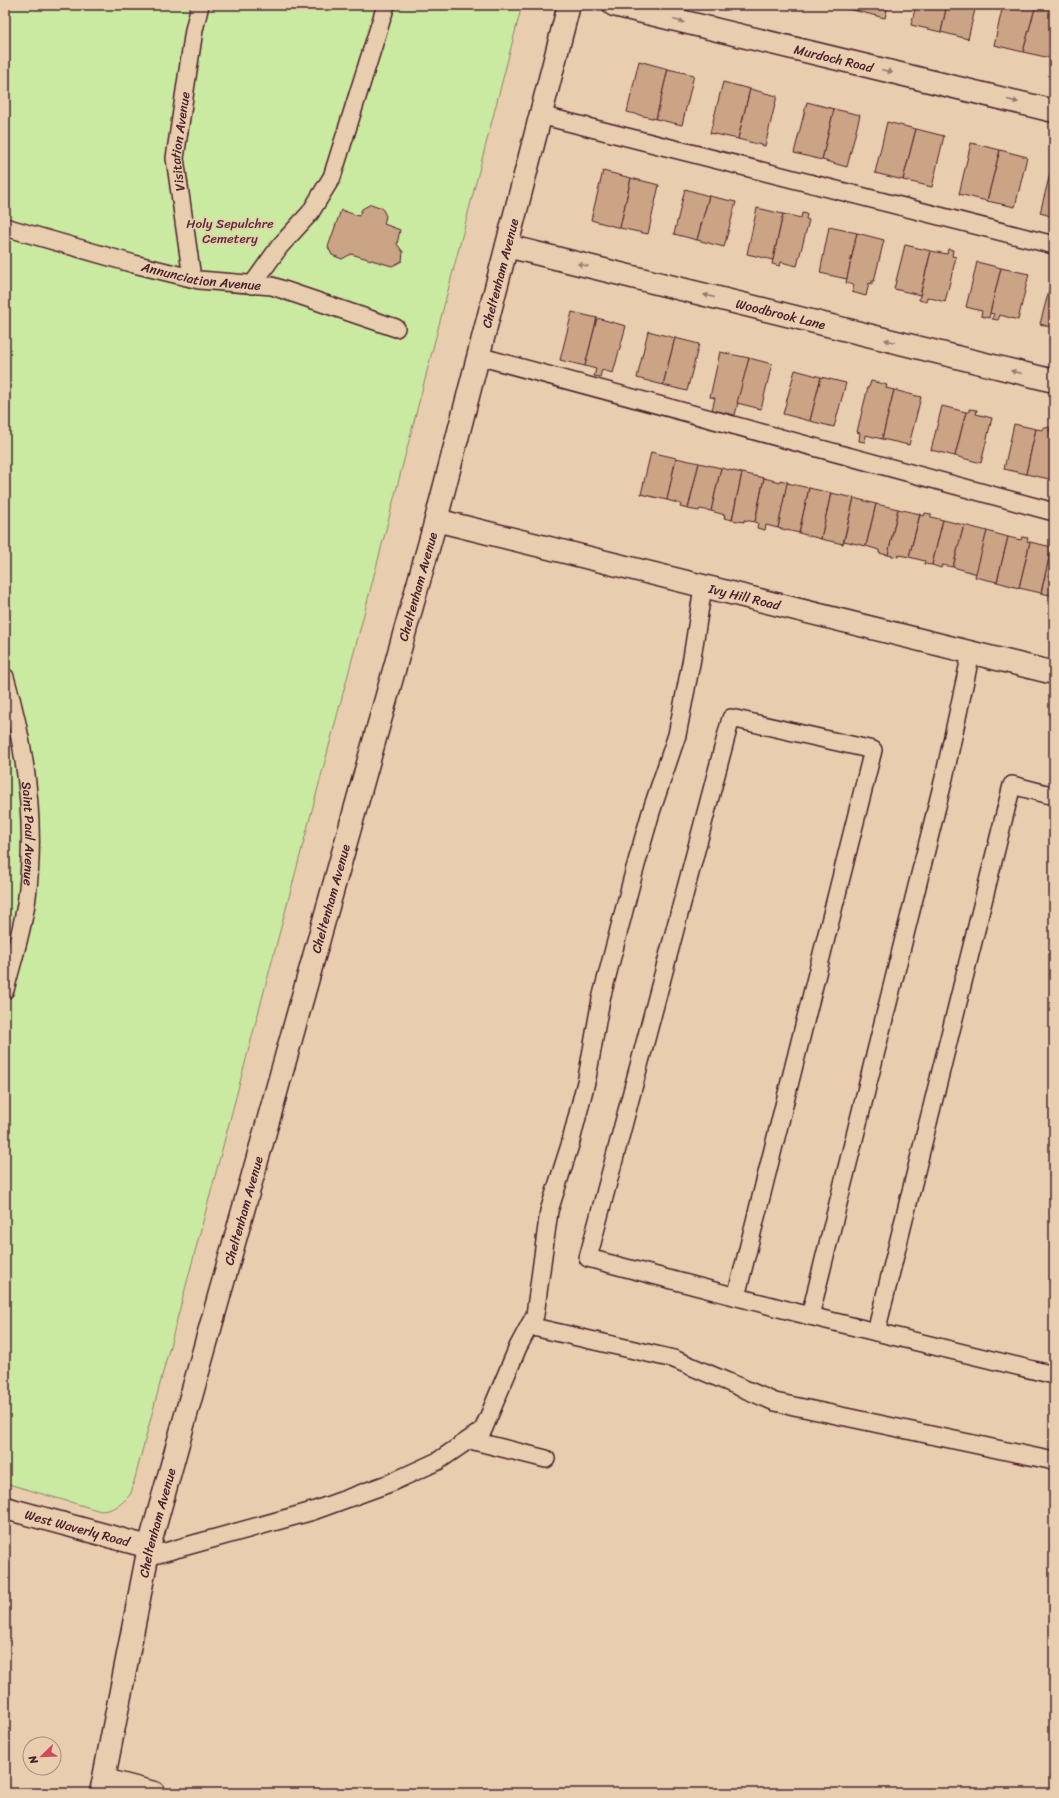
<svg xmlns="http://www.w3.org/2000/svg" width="1059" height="1798" font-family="Sriracha,sans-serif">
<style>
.green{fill:#cae9a1;stroke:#8a8466}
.building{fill:#caa485;stroke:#4a1f2b}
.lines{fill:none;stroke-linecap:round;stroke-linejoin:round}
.lane-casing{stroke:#4a1f2b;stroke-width:20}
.street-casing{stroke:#4a1f2b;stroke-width:25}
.secondary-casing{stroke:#4a1f2b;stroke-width:25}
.lane{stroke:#e8ceaf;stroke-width:17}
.street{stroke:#e8ceaf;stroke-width:22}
.secondary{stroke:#e8ceaf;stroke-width:22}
.oneway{fill:#99766d}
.labels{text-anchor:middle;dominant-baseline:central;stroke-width:3.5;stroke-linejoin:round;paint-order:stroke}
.street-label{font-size:13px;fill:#4a1f2b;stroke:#e8ceaf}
.park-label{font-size:13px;fill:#573337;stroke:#e8ceaf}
</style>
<rect width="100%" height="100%" fill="#e8ceaf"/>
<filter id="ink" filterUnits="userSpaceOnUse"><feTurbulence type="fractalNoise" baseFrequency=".025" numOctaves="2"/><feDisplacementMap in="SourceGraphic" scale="8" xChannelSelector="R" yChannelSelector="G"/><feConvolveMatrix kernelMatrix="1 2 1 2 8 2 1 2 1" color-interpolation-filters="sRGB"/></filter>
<g filter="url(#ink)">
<!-- green -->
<path class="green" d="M5 5H522L363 618 131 1493C124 1503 115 1510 101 1511L5 1483Z"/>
<!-- building -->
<g class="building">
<path d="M830 5H859L857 11Z"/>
<path d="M859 5H888L885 18 857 11Z"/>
<path d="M916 5H947L941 32 911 25Z"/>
<path d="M947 5H976L968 39 941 32Z"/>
<path d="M1003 5H1036L1023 52 994 45Z"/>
<path d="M1036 5 1054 7V42L1050 58 1023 52Z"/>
<path d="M639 61 668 69 656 119 627 112Z"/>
<path d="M668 69 694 75 682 125 656 119Z"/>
<path d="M723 82 750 89 738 139 710 133Z"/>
<path d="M750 89 777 96 765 146 738 139Z"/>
<path d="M807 102 834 109 822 160 794 153Z"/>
<path d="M834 109 860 115 847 167 822 160Z"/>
<path d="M887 122 916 129 903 180 875 173Z"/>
<path d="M916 129 944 136 932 187 903 180Z"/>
<path d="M971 143 1000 150 987 201 959 194Z"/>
<path d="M1000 150 1027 157 1015 207 987 201Z"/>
<path d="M1053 162 1054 163V217L1040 213Z"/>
<path d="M603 171 631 178 620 228 591 220Z"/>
<path d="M631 178 659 185 648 234 620 228Z"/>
<path d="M685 189 709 196 697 240 674 234Z"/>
<path d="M709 196 736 202 724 247 697 240Z"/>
<path d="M371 204 382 208 386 216 384 224 400 230 397 244 403 252 402 261 392 266 351 254 342 259 332 255 328 247 341 210 359 216 362 209Z"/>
<path d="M757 208 783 214 773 260 747 254Z"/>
<path d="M802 213 807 214 806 219 809 220 797 266 781 262 780 266 772 264 783 214 801 218Z"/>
<path d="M829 227 857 233 847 279 820 273Z"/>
<path d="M857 233 884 240 874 281H872V284L869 283 866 296 852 292 854 285 846 283Z"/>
<path d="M905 245 931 251 920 295 894 289Z"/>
<path d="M948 249 953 250 952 256 956 257 945 302 927 297 926 302 919 300 931 251 947 254Z"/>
<path d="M977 262 1001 268 989 318 981 316 982 311 966 307Z"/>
<path d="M1001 268 1029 274 1018 320 1000 315 998 320 992 319 994 314 990 313Z"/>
<path d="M1054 271V328L1040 324Z"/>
<path d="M572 312 597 318 585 366 560 360Z"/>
<path d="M597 318 626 326 613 373 602 370 600 377 594 376 596 369 585 366Z"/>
<path d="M648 331 675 338 663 385 637 378Z"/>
<path d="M675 338 699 344 687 391 663 385Z"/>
<path d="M720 352 749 358 735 415 712 410 715 398 710 397Z"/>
<path d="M749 358 772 364 761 409 737 403Z"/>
<path d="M795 370 821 377 810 421 783 414Z"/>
<path d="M821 377 846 383 834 427 810 421Z"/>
<path d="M871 381 887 385 886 388 894 390 882 439 866 435 865 442 859 441 860 433 857 432 868 387H869Z"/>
<path d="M894 390 921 397 909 445 882 439Z"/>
<path d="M942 406 966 412 955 456 931 450Z"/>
<path d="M969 409 977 410 976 414 992 418 981 463 955 456 966 412H969Z"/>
<path d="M1014 424 1036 429 1026 474 1004 469Z"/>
<path d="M1043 427 1050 428 1049 432 1054 433V480L1026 474 1036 429 1043 430Z"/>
<path d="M651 452 676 458 667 500 641 494Z"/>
<path d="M676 458 699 463 688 509 680 507 681 504 667 500Z"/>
<path d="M699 463 721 468 711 511 700 509 699 511 688 509Z"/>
<path d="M721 468 742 473 732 520 724 518 725 515 711 511Z"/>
<path d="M742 473 764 478 755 522 744 520V522L732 520Z"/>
<path d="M764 478 780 482V480L788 482 778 528 766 525 765 530 757 528 758 523 755 522Z"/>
<path d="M787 483 809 488 799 533 778 528Z"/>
<path d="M809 488 831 493 821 539 799 533Z"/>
<path d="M831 493 854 498 843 544 821 539Z"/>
<path d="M854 498 876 504 866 546 844 541Z"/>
<path d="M876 504 898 509 888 555 879 553V550L866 546Z"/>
<path d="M898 509 920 514 909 557 899 555 898 557 888 555Z"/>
<path d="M925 513 931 514V517L943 520 932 565 924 564 925 561 909 557 920 515 924 516Z"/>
<path d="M943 520 964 525 953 567 942 565 941 568 932 565Z"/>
<path d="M964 525 987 531 977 574 953 567Z"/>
<path d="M987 531 1008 537 997 582 975 577Z"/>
<path d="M1008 537 1021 540 1022 537 1028 538 1027 541 1030 542 1019 588 997 582Z"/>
<path d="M1030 542 1052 547 1041 593 1019 588Z"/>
<path d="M1051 549 1054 550V596L1041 593Z"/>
</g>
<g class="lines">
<defs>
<g id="lane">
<path d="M540 115 1054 245"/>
<path id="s1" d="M5 227 134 264 199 280 272 286 396 328"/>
<path id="s2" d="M192 278 175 158 194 30 200 5"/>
<path d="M252 285 280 246 310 213 332 177 386 5"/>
<path d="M478 356 1054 512"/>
<path d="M971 653 944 778 810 1316 1054 1375"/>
<path id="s3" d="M5 677C26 748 36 824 27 897 23 929 13 959 5 990"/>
<path d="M736 1297 873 750 731 718 588 1258 810 1316"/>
<path d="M529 1326 674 1359 775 1402 1054 1461"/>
<path d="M876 1332 1012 785 1054 796"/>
<path d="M470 1440 546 1459"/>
<path d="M147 1557 313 1511 390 1483 438 1461 483 1430 518 1347 535 1315 549 1211 570 1145 587 1078 601 999 634 872 651 812 677 735 692 658 703 587"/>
</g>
<g id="street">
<path id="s4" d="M614 5 1054 111"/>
<path id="s5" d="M507 246 1054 381"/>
</g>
<g id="secondary">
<path id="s6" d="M436 520 1054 673"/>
<path id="s7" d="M5 1508 149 1547"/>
<path d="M105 1780 154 1793"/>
<path id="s8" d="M101 1793 149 1547 436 520 569 5"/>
</g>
</defs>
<!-- lane casing -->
<use href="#lane" class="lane-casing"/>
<!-- street casing -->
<use href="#street" class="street-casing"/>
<!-- secondary casing -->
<use href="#secondary" class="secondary-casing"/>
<!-- lane -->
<use href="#lane" class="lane"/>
<!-- street -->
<use href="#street" class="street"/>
<!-- secondary -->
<use href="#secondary" class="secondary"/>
</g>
<!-- one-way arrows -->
<defs><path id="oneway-solid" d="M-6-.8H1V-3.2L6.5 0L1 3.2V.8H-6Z"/></defs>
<g class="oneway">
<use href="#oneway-solid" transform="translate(679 21) rotate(14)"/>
<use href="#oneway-solid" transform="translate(887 71) rotate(14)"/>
<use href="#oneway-solid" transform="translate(1013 101) rotate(14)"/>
<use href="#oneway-solid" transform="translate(583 265) rotate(-166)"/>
<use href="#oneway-solid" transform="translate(709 296) rotate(-166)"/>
<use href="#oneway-solid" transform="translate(890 341) rotate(-166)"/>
<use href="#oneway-solid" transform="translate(1016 372) rotate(-166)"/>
</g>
</g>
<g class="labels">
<!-- street labels -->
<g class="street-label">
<text stroke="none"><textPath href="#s4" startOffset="226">Murdoch Road</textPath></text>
<text stroke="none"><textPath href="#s2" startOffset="138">Visitation Avenue</textPath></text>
<text stroke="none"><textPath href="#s8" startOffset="1572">Cheltenham Avenue</textPath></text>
<text stroke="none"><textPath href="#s1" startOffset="203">Annunciation Avenue</textPath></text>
<text stroke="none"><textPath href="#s5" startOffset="282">Woodbrook Lane</textPath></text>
<text stroke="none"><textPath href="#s8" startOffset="1248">Cheltenham Avenue</textPath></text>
<text stroke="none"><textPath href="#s6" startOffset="318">Ivy Hill Road</textPath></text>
<text stroke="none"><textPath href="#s3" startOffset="159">Saint Paul Avenue</textPath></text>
<text stroke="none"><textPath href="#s8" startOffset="924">Cheltenham Avenue</textPath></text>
<text stroke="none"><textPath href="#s8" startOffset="600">Cheltenham Avenue</textPath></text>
<text stroke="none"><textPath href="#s8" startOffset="276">Cheltenham Avenue</textPath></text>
<text stroke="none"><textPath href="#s7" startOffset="75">West Waverly Road</textPath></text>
</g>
<!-- park labels -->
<g class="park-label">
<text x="230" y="223">Holy Sepulchre<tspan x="230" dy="15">Cemetery</tspan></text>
</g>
</g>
<!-- margin -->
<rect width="1059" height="1798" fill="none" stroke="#e8ceaf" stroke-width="20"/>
<rect x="10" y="10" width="1039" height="1778" fill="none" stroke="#4a1f2b" stroke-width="1.5" filter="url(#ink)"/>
<!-- north arrow -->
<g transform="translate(42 1756) rotate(247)"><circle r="19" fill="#e8ceaf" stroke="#a9887a"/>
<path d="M0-3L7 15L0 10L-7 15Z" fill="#d1495b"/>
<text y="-6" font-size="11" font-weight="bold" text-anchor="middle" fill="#4a1f2b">N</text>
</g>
</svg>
